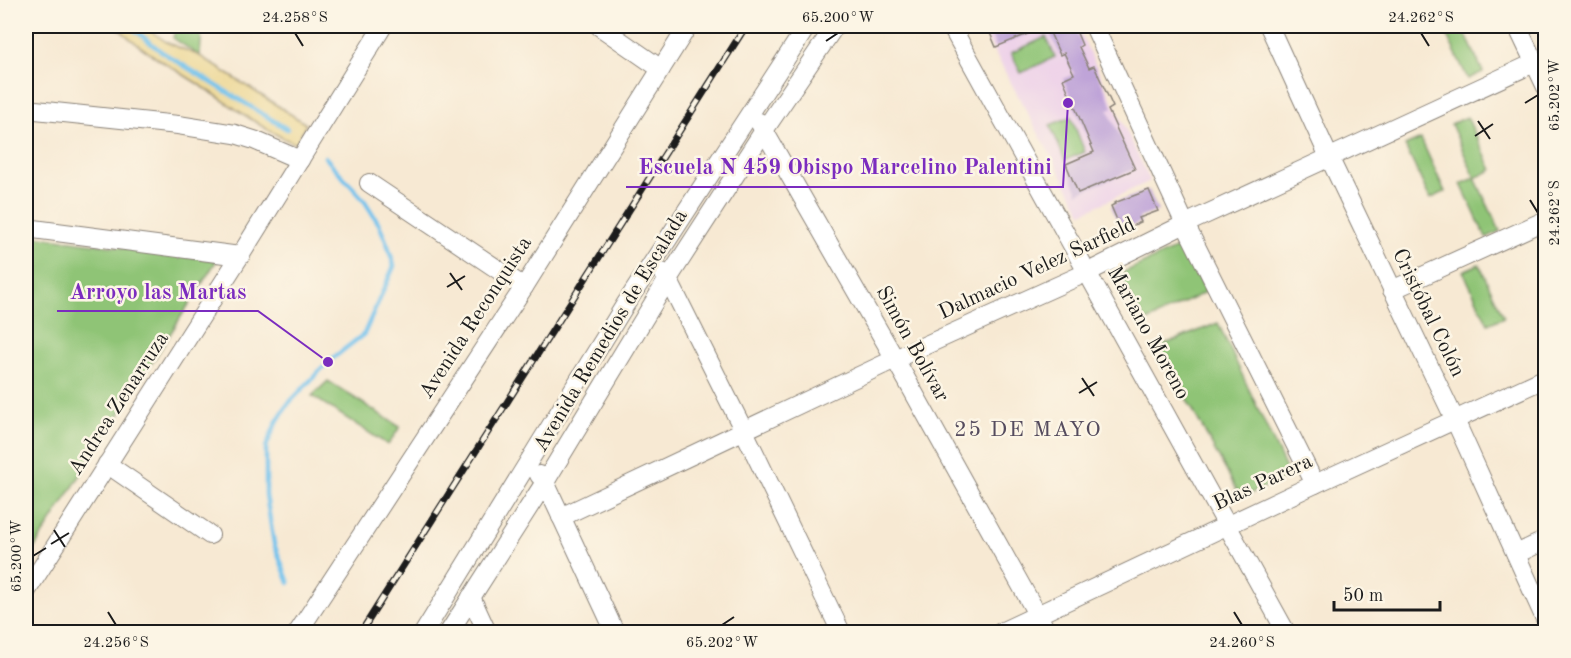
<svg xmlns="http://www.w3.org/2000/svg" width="1571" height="658" font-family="'Old Standard TT',serif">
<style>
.built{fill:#edd0e9}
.green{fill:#8fc476;stroke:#567049;stroke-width:1.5}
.sand{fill:#eeda9e;stroke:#857b5d;stroke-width:1.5}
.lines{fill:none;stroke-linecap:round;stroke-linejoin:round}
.stream{stroke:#72c2ed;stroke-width:4.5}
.building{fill:#bfa4d8}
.minor-casing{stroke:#8a8278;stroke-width:20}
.minor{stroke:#fff;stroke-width:18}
.rail-casing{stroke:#1c1c1c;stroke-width:7}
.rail{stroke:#fcf5e5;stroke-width:4.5;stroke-dasharray:14;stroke-linecap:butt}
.ticks{fill:none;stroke:#1c1c1c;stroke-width:2}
.labels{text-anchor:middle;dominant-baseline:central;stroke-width:5;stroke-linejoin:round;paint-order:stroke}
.street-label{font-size:21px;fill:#1c1c1c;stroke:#fcf5e5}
.neighbourhood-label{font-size:22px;letter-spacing:1.5px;fill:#554c5e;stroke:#fcf5e5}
.leader{fill:none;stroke:#7b2cbf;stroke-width:2}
.callout-dot{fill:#7b2cbf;stroke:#fcf5e5;stroke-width:2}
.callout-label{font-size:22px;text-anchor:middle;font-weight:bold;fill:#7b2cbf;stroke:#fcf5e5;stroke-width:5;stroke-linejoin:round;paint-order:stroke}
.neatline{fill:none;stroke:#1c1c1c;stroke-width:2}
.ticks-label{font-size:15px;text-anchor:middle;fill:#1c1c1c}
</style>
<rect width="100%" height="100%" fill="#fcf5e5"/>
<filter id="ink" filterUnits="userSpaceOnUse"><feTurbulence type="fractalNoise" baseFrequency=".0167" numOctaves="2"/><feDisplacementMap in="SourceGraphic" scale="12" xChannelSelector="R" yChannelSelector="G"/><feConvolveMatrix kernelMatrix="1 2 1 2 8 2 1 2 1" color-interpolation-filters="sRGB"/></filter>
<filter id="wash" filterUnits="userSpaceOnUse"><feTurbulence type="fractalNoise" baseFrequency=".008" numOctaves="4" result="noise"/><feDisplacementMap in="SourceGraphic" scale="24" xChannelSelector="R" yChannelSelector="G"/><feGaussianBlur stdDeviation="1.35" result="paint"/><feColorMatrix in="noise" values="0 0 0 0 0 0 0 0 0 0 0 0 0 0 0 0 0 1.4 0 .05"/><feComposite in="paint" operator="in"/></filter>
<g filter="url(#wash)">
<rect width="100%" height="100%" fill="#f7e9d3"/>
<!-- built -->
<path class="built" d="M980 26H1077L1150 181 1082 213Z"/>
<!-- green -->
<g class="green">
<path d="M176 26H202L200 56 173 38Z"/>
<path d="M1446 26H1462L1483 72 1468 79 1443 27Z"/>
<path d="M1046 37 1055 57 1021 73 1011 53Z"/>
<path d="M1071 117 1085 152 1065 160 1050 125Z"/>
<path d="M1467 117 1492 170 1475 178 1500 231 1486 238 1461 184 1475 178 1451 124Z"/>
<path d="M1421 139 1445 192 1430 199 1405 146Z"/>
<path d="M26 235 217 260 26 561Z"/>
<path d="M1179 247 1186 250 1206 292 1145 322 1122 280 1124 272Z"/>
<path d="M1479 264 1504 317 1488 324 1463 271Z"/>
<path d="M1218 323 1287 471 1284 478 1247 495 1239 494 1158 347Z"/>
<path d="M328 381 400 427 388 445 312 396Z"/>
</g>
<!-- sand -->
<path class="sand" d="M116 26H143L168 43 200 56 306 124 296 144C262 129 237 109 206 89 174 68 144 53 116 26Z"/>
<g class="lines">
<!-- stream -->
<g class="stream">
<path d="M130 26 162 52 287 129"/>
<path d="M289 583 274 544 266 495V447L276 423 288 404 328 362 364 334 394 266 388 246 379 224 364 200 325 157"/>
</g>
</g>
<g id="blocks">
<!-- building -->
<g class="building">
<path d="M987 26H1074L1082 45 1079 47 1089 68 1094 66 1113 107 1108 110 1135 169 1078 193 1066 164 1094 152 1063 79 1074 74 1064 53 1060 55 1047 26 996 47Z"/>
<path d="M1149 190 1158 211 1139 218 1141 222 1125 229 1124 225 1120 227 1111 206 1115 204 1114 203Z"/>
</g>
</g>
</g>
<g filter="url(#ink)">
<use href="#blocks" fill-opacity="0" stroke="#8a8278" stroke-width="1.5"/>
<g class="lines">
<defs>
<g id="minor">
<path d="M599 26 661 69"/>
<path d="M951 26 1286 632"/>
<path d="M1094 26 1185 224 1315 484"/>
<path d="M1269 26 1329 157 1455 420 1546 621"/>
<path d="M1517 26 1546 87"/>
<path d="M26 109 178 125 235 134 254 140 300 160"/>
<path d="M759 122 895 359 1047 632"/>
<path d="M369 183 524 287"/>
<path d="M26 228 240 256"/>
<path d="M662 272 668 279 744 431 841 632"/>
<path d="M1392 290 1546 220"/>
<path d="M107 464 210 535"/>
<path d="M539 475 545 482 615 632"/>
<path d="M561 517 895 359 1088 272 1185 224 1534 63"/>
<path d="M1516 554 1546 540"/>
<path d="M26 592 240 256 383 26"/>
<path d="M471 597 487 632"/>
<path d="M298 632 524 287 688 26"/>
<path d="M424 632 625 305 807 26"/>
<path d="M449 632 545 482 668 279 765 129 835 26"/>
<path d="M1001 632 1315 484 1546 378"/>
</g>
</defs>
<!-- minor casing -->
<use href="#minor" class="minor-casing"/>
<!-- minor -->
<use href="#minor" class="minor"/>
<defs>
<path id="rail" d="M361 632 746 26"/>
</defs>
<!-- rail casing -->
<use href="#rail" class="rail-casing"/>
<!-- rail -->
<use href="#rail" class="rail"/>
</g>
</g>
<!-- ticks -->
<path class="ticks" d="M295 33 303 46M1421 33 1429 46M826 41 838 33M1525 103 1538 95M1478 121 1490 139M1475 136 1493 124M1530 200 1538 213M450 273 462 290M447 287 465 276M1082 378 1094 396M1079 393 1097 382M54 530 65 547M51 544 69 533M33 556 46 548M108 612 116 625M1234 612 1242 625M722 625 734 617"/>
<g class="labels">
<!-- street labels -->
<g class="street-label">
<text transform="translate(1037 269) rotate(-25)">Dalmacio Velez Sarfield</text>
<text transform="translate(1428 313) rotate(64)">Cristóbal Colón</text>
<text transform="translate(476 318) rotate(-57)">Avenida Reconquista</text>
<text transform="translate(611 331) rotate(-59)">Avenida Remedios de Escalada</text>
<text transform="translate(1148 333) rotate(61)">Mariano Moreno</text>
<text transform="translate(912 344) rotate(61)">Simón Bolívar</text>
<text transform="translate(119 404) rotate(-57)">Andrea Zenarruza</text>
<text transform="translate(1263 483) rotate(-25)">Blas Parera</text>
</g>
<!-- neighbourhood labels -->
<g class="neighbourhood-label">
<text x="1028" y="430">25 DE MAYO</text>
</g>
</g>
<!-- callouts -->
<path class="leader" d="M1068 103L1063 187H626M328 362L258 311H57"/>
<g class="callout-dot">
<circle cx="1068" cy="103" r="6"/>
<circle cx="328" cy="362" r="6"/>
</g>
<g class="callout-label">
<text x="845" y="174">Escuela N 459 Obispo Marcelino Palentini</text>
<text x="158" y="299">Arroyo las Martas</text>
</g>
<!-- margin -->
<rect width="1571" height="658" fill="none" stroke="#fcf5e5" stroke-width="66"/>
<!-- scale -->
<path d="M1334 601v9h106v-9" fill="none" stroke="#1c1c1c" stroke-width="3"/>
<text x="1343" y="601" font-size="18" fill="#1c1c1c" stroke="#fcf5e5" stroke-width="4.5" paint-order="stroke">50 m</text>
<rect x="33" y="33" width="1505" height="592" class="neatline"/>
<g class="ticks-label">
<text x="295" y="22">24.258°S</text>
<text x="838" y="22">65.200°W</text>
<text x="1421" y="22">24.262°S</text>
<text transform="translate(1554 95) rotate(-90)" y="5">65.202°W</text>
<text transform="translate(1554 213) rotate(-90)" y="5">24.262°S</text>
<text transform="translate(16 556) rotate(-90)" y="5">65.200°W</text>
<text x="116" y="647">24.256°S</text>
<text x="722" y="647">65.202°W</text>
<text x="1242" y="647">24.260°S</text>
</g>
</svg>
